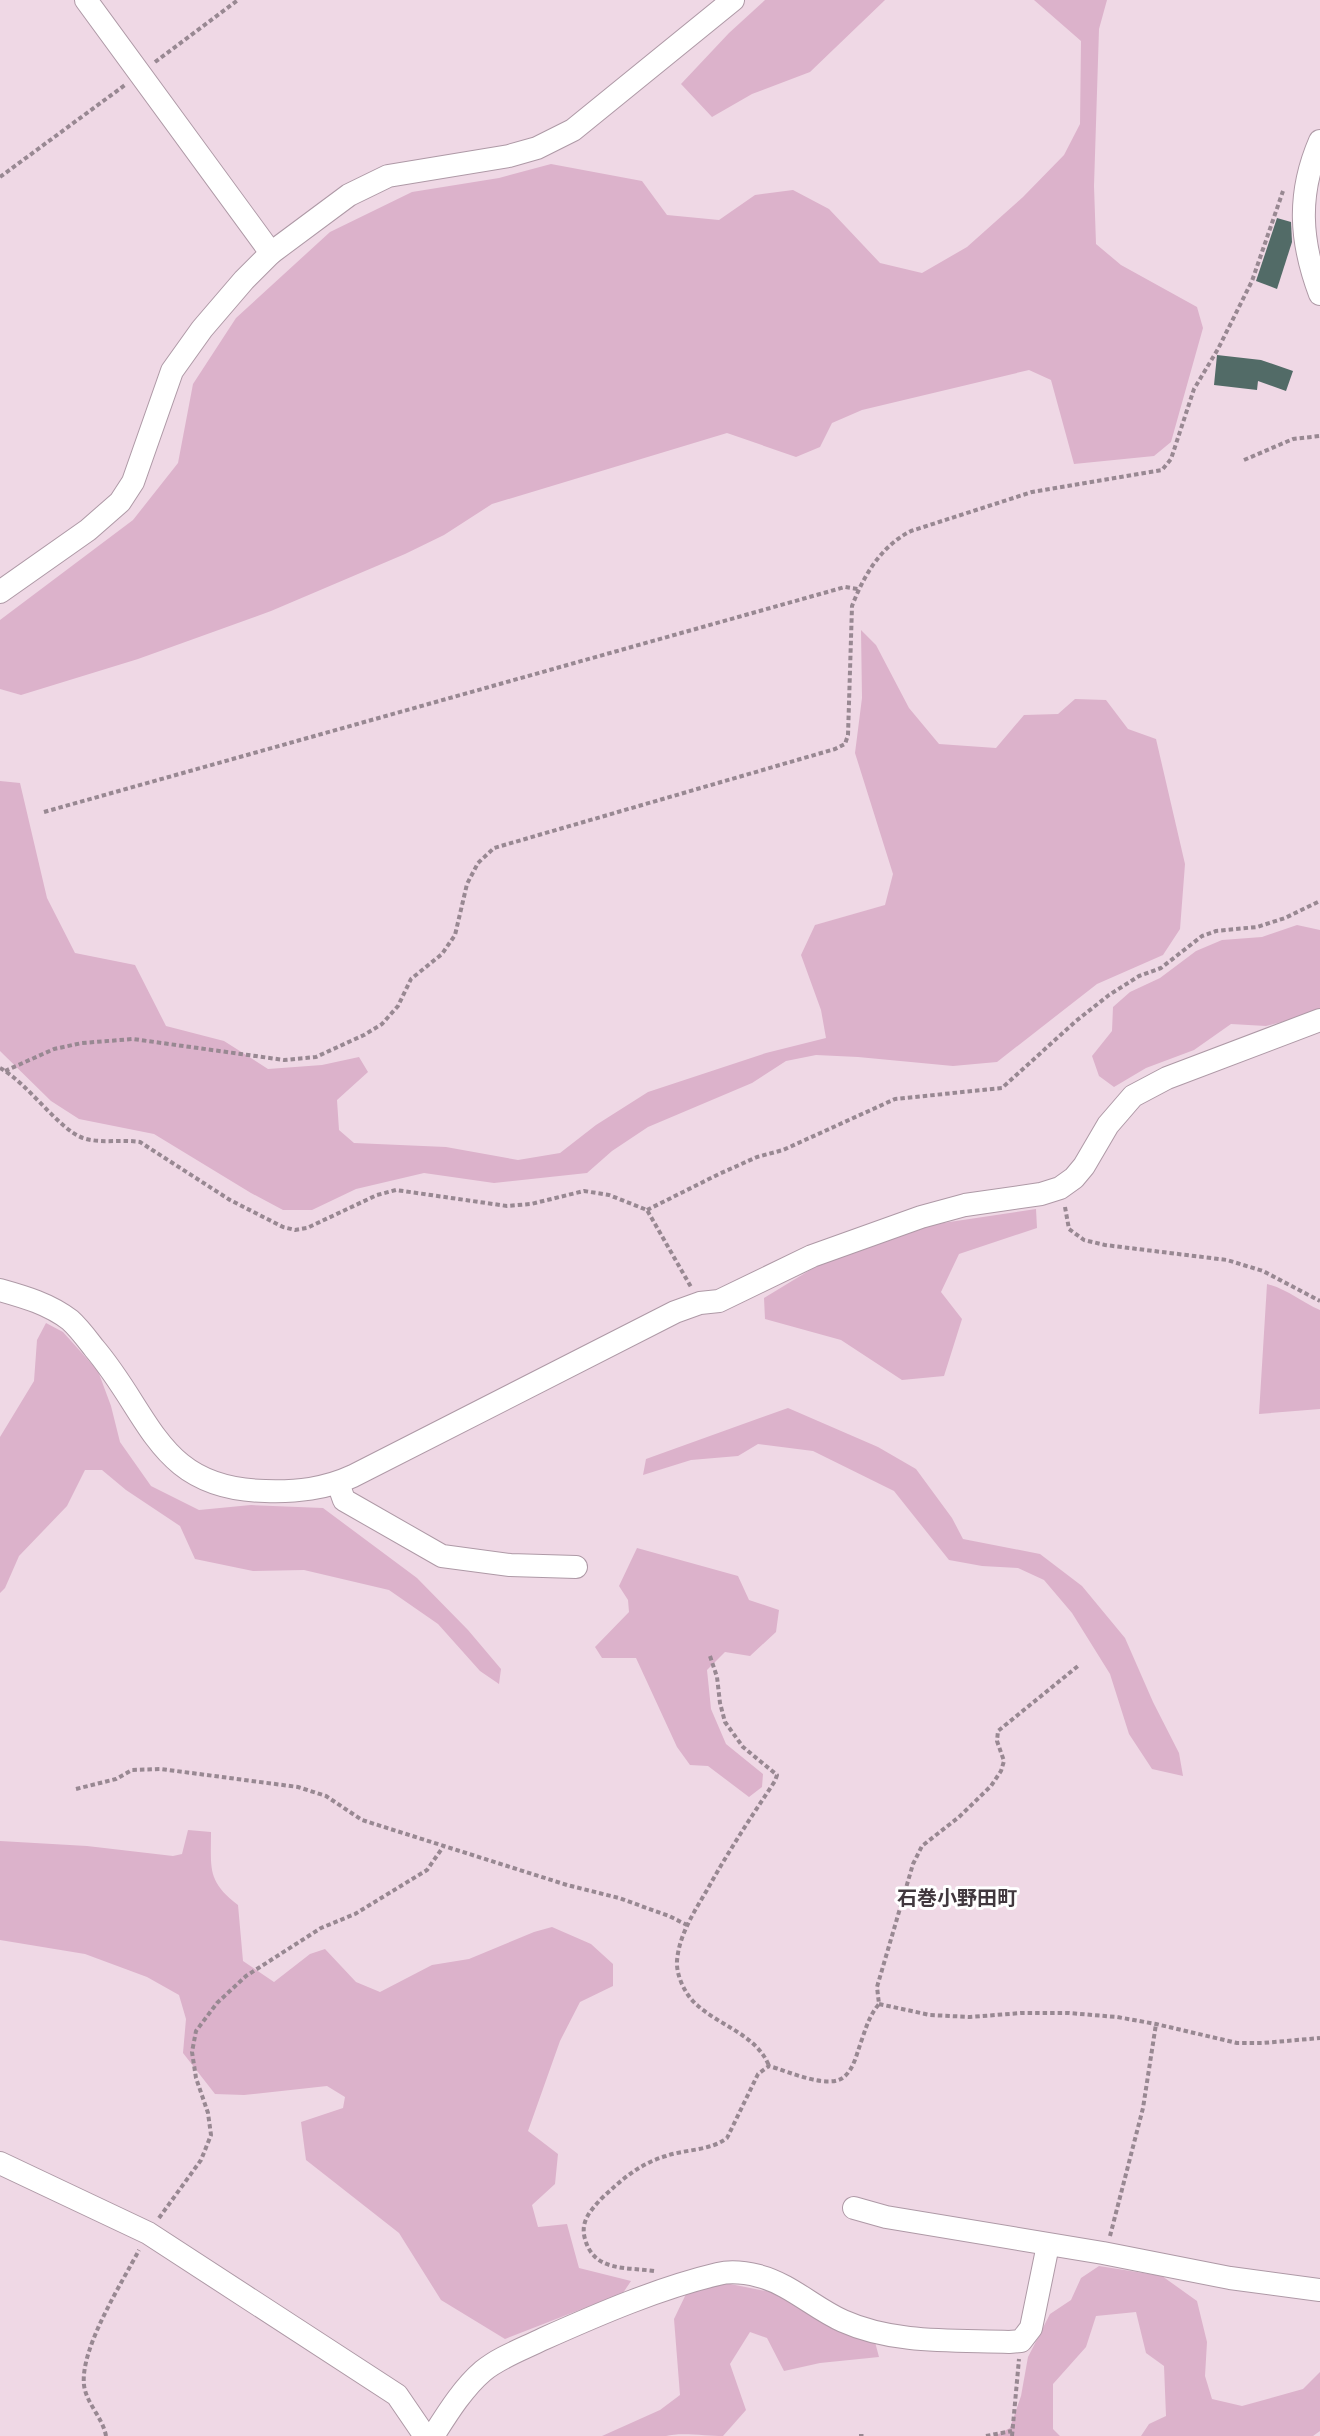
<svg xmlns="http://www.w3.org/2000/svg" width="1320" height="2436" font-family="Helvetica,'Noto Sans JP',sans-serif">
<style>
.green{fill:#dcb2cb}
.building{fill:#526b67}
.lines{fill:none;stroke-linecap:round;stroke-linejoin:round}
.minor-casing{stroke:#ae99a6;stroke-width:24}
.path{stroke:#988892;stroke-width:4;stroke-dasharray:4.5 3;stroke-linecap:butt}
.minor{stroke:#fff;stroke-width:22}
.labels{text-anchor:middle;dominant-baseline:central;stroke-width:6;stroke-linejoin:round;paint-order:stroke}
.quarter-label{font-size:20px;font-weight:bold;fill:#41383e;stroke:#fff}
</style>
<rect width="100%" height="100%" fill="#efd8e5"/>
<!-- green -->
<g class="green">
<path d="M765 0H885L810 72 752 94 712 117 681 84 729 33Z"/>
<path d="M1034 0H1107L1099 29 1094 186 1096 244 1121 265 1197 307 1203 328 1171 442 1154 456 1074 464 1051 380 1029 370 862 410 832 423 820 447 796 457 727 433 492 504 444 535 405 554 271 611 138 659 21 695 0 689V620L133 520 178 463 193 384 236 318 330 232 412 192 499 178 551 164 642 181 667 215 719 220 755 195 793 190 829 209 880 263 922 273 967 247 1023 197 1064 155 1080 124 1081 41Z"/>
<path d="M861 630 876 645 909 708 939 744 996 748 1024 715 1058 714 1075 699 1106 700 1128 729 1156 739 1185 864 1180 929 1163 955 1097 984 997 1062 953 1066 858 1057 816 1055 786 1061 752 1083 648 1127 612 1151 587 1173 494 1183 424 1173 356 1189 312 1210H283L251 1193 154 1134 79 1119 51 1101 0 1051V781L20 783 47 898 75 953 135 965 166 1026 224 1041 268 1069 322 1065 359 1057 368 1072 337 1100 339 1130 354 1143 446 1147 518 1160 560 1153 596 1125 648 1092 766 1053 826 1038 821 1010 801 955 815 925 885 905 893 874 855 753 862 698Z"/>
<path d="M1297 925 1320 930V1009L1312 1014 1266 1026 1231 1024 1194 1050 1146 1068 1114 1087 1099 1076 1092 1056 1112 1031 1113 1007 1130 992 1160 978 1196 951 1222 940 1262 937Z"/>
<path d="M1036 1209 1037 1228 959 1254 941 1292 962 1319 944 1376 902 1380 841 1340 765 1319 764 1298 838 1253 936 1224Z"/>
<path d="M1267 1284C1287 1289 1301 1302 1320 1310V1409L1259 1414Z"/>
<path d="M46 1323 63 1332 98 1371 111 1406 120 1442 151 1486 199 1510 251 1505 323 1508 417 1578 468 1630 501 1669 499 1684 480 1671 438 1624 389 1590 304 1570 253 1571 195 1559 180 1526 126 1490 102 1470H85L67 1506 19 1556 5 1588 0 1593V1437L34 1381 37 1340Z"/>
<path d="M788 1408 878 1447 916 1469 952 1518 963 1539 1040 1554 1082 1586 1125 1638 1153 1702 1179 1753 1183 1776 1152 1769 1129 1734 1110 1674 1072 1613 1044 1580 1018 1568 982 1566 949 1560 894 1491 813 1451 758 1444 738 1456 691 1460 643 1475 646 1459Z"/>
<path d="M637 1548 738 1576 749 1600 779 1610 776 1632 750 1656 725 1652 707 1670 711 1709 726 1744 763 1774 762 1787 749 1797 708 1766 690 1765 677 1747 636 1658H602L595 1647 629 1612 628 1600 619 1586Z"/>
<path d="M188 1830 211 1832C211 1869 207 1881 238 1905L243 1961 274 1982 310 1954 325 1949 356 1982 380 1992 432 1965 469 1959 534 1932 552 1927 591 1944 613 1964V1986L580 2002 560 2041 528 2131 558 2154 555 2184 532 2205 538 2227 567 2224 579 2268 631 2281 623 2293 505 2339 441 2300 399 2233 306 2160 301 2122 343 2108 345 2097 327 2086 244 2095 215 2094 183 2053 186 2019 179 1995 147 1977 85 1954 0 1940V1841L87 1846 173 1856 182 1854Z"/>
<path d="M1099 2266 1162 2276 1197 2301 1207 2342 1205 2376 1212 2399 1242 2406 1303 2389 1320 2372V2431L1313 2436H1141L1149 2424 1166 2416 1164 2366 1146 2353 1136 2312 1096 2316 1086 2347 1053 2384V2429L1060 2436H995L1010 2428 1021 2396 1028 2357 1050 2314 1071 2300 1081 2278Z"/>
<path d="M725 2283 771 2292 831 2325 875 2342 879 2357 820 2363 784 2371 767 2338 750 2332 730 2364 746 2410 723 2436C707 2436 680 2432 666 2436H602L660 2410 680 2395 674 2319 686 2294Z"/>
</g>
<!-- building -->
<g class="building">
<path d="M1277 218 1291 222 1292 242 1277 289 1256 281Z"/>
<path d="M1217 355 1261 360 1293 371 1286 391 1258 381 1257 390 1214 385Z"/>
</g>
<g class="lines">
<defs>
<g id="minor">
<path d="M86 0 271 253"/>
<path d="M1320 141C1297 194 1300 241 1320 294"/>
<path d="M0 592 88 530 120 502 133 482 172 371 202 329 244 280 271 253 349 195 388 176 509 156 537 148 573 130 733 0"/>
<path d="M0 1290C25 1297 49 1304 70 1320 79 1328 87 1339 94 1348 152 1416 158 1489 265 1491 297 1492 325 1489 353 1476L675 1312 700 1303 719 1301 812 1256 921 1217 965 1205 1041 1194 1060 1188 1074 1178 1084 1166 1108 1125 1133 1096 1167 1078 1320 1020"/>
<path d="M338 1483 344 1500 442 1556 510 1565 576 1567"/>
<path d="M0 2163 148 2233 397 2395 425 2436"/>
<path d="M854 2208 886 2217 1103 2253 1230 2278 1320 2290"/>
<path d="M433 2436C447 2414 463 2388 483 2371 500 2357 523 2349 543 2339 599 2314 659 2288 718 2274 730 2271 747 2273 759 2276 790 2284 814 2308 843 2321 894 2344 954 2340 1009 2342L1021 2341 1031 2328 1048 2245"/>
</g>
</defs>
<!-- minor casing -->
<use href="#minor" class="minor-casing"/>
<!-- path -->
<g class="path">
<path d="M155 62 238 0"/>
<path d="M0 177 125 85"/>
<path d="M1244 460 1293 439 1320 436"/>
<path d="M44 812 845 587 858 589"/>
<path d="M0 1068C29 1084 58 1129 83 1138 101 1144 121 1139 140 1142L230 1200 283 1227 295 1230 307 1228 377 1195 396 1190 507 1206 531 1204 584 1191 609 1195 647 1210 691 1287"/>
<path d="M5 1071 54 1049 82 1043 133 1039 284 1060 316 1057 364 1035 382 1024 398 1006 411 979 442 954 455 935 467 884 478 863 494 848 835 749 845 744 848 735 852 606C864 575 881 546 911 531L1032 492 1162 470 1171 459 1194 389 1218 349 1252 281 1283 191"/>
<path d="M1065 1207 1069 1229 1084 1240 1105 1245 1227 1260 1263 1271 1320 1301"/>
<path d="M647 1210 719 1174 757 1157 783 1150 895 1099 1002 1088 1076 1021 1109 995 1139 976 1161 968 1202 936 1216 931 1257 927 1285 918 1320 901"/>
<path d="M710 1656 717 1677 720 1703 725 1722 743 1747 777 1775 775 1781C751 1817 728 1852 707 1890 694 1912 679 1935 677 1961 676 1976 686 1996 697 2005 720 2026 757 2035 769 2066"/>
<path d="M76 1789 116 1779 132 1770 161 1769 298 1787 326 1796 362 1820 567 1885 619 1898 669 1916 687 1925"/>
<path d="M879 2004 930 2015 970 2017 1021 2013H1069L1117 2017 1156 2024 1237 2043H1263L1320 2038"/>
<path d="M159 2218 201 2160 211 2135 208 2113 196 2078 192 2052 196 2031 217 2003 246 1976 321 1928 355 1914 427 1870 443 1847"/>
<path d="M1110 2236 1143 2108 1156 2024"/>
<path d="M654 2271C626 2267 594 2272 585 2239 580 2222 590 2211 601 2199 621 2180 639 2164 666 2156 686 2149 710 2151 727 2138L758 2074 769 2066C788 2071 830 2091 845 2076 854 2068 857 2053 861 2042 866 2028 869 2016 879 2004L877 1987 913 1864 922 1846 959 1817 991 1786 1001 1771 1004 1761 997 1741 998 1731 1078 1666"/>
<path d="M106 2436C103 2418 86 2403 84 2385 80 2348 122 2283 139 2250"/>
<path d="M859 2436H866"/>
<path d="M986 2436 1012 2431"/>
<path d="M1012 2436 1019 2359"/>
</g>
<!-- minor -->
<use href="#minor" class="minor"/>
</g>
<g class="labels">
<!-- quarter labels -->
<g class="quarter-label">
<text x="957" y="1898">石巻小野田町</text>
</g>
</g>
</svg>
